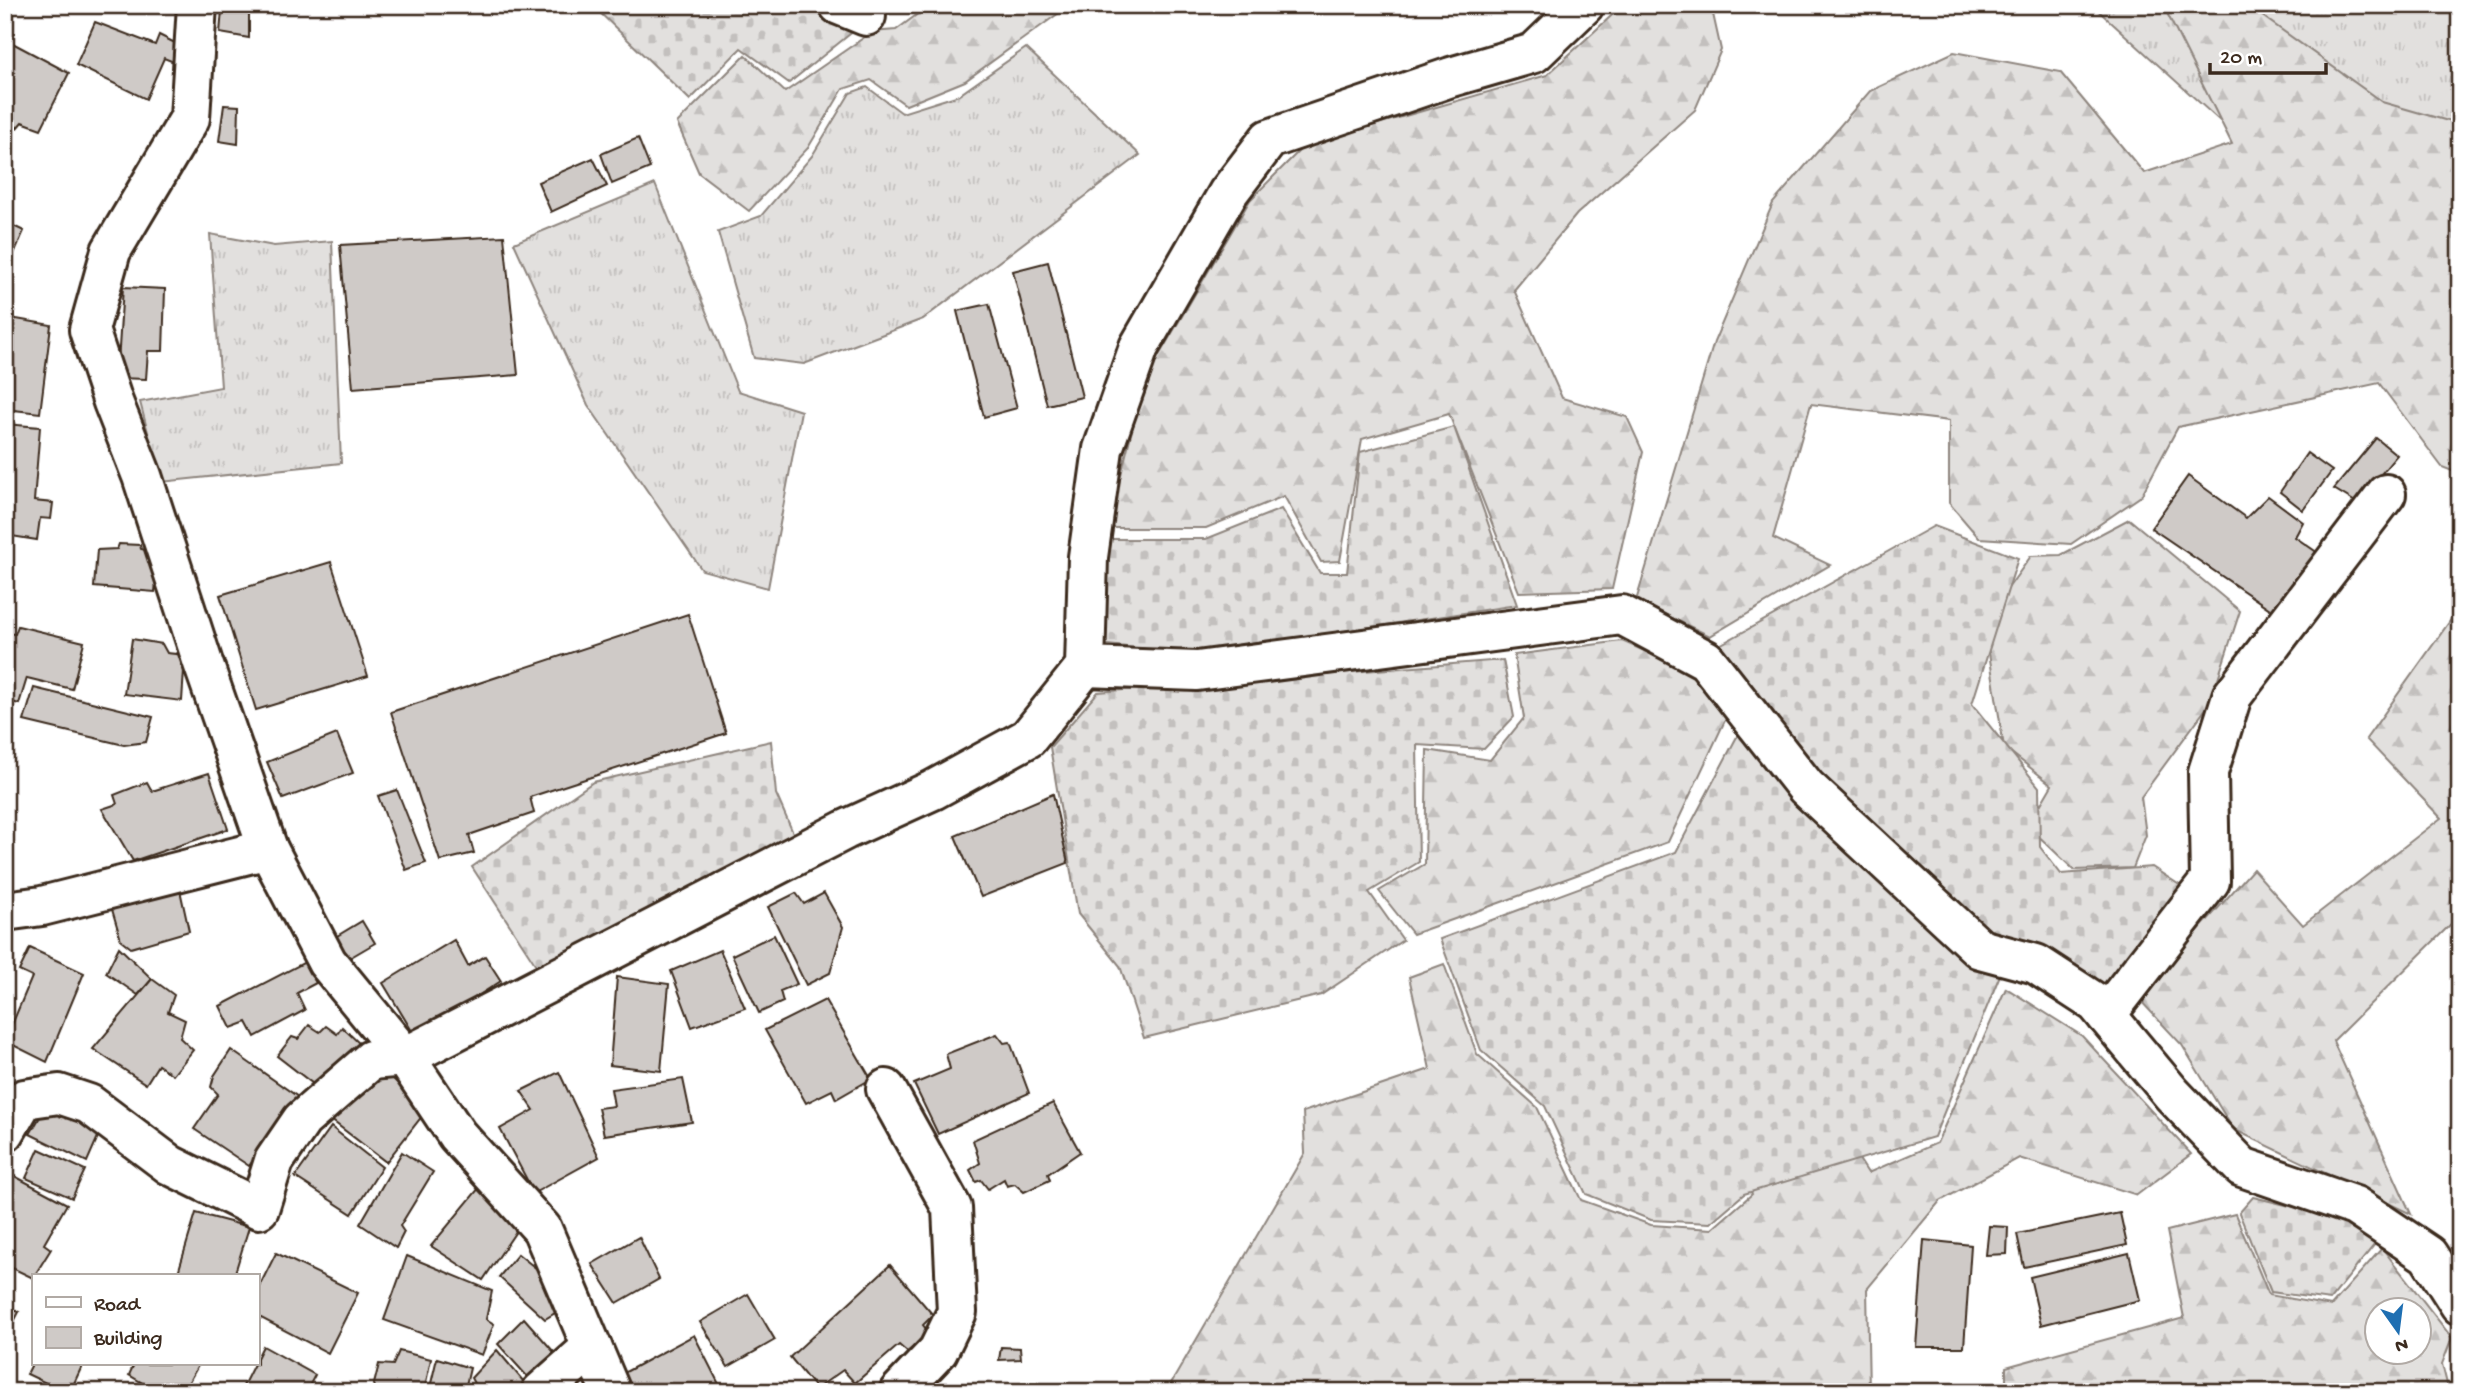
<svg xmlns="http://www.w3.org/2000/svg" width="2465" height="1397" font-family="'Gochi Hand',sans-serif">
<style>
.grass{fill:url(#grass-tufts);stroke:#8e857e;stroke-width:2}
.forest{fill:url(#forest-firs);stroke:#8e857e;stroke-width:2;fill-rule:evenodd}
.cemetery{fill:url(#cemetery-stones);stroke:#8e857e;stroke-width:2}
.building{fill:#cfcac7;stroke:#3b2a1e;stroke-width:2}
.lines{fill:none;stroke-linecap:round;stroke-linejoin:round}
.minor-casing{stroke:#3b2a1e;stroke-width:44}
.minor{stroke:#fff;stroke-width:38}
</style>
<defs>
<pattern id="grass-tufts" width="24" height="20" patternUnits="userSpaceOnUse" patternTransform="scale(1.75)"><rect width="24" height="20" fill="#e2e0de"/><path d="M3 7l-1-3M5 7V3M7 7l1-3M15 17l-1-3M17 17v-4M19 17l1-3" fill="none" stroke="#c3c0be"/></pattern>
<pattern id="forest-firs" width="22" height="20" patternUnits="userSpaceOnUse" patternTransform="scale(1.75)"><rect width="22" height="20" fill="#e2e0de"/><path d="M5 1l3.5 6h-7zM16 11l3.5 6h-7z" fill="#c3c0be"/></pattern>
<pattern id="cemetery-stones" width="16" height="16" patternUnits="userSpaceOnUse" patternTransform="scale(1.75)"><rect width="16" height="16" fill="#e2e0de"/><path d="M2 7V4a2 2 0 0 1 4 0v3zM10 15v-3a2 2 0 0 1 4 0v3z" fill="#c3c0be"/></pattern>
</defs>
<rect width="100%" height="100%" fill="#fff"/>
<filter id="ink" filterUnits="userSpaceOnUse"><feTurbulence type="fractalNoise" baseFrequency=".0143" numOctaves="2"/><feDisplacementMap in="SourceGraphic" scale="14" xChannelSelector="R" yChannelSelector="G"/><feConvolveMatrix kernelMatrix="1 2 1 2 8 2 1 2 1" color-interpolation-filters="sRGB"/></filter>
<g filter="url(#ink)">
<!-- grass -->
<g class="grass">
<path d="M2092 5H2460V325L2446 326Z"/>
<path d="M1026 48 1140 155 923 319 804 364 754 358 718 232 761 216 812 156 850 93 867 87 902 113 959 95Z"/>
<path d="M655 184 738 391 801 411 768 588 702 570 588 405 514 243Z"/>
<path d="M210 234 274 246 332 241 341 463 161 482 140 402 221 387Z"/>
</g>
<!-- forest -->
<g class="forest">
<path d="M930 5 990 8 995 5H1070L965 81 906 105 871 80 843 89 808 148 749 211 699 173 677 123 745 55 785 92 872 32 896 30Z"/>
<path d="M1623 5H1711L1721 50 1695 110 1577 214 1514 290 1562 398 1627 417 1643 452 1612 589 1519 592 1449 414 1362 439 1340 561 1321 562 1284 496 1206 528H1108L1144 381 1250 200 1305 145 1547 75Z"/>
<path d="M2163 5H2247L2382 102 2455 123 2460 127V474L2442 467 2379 383 2178 427 2141 496 2071 544 1979 538 1949 503V421L1811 404 1773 538 1830 565 1710 636 1636 601 1714 342 1773 203 1870 91 1954 52 2060 72 2144 173 2232 144Z"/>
<path d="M2129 519 2240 611 2210 703 2141 797 2146 835 2133 868 2074 870 2028 826 2052 785 2004 747 1984 622 2031 556 2061 555Z"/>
<path d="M2460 607V915L2333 1041 2411 1214 2233 1129 2182 1045 2138 998 2253 869 2303 925 2441 818 2366 739Z"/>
<path d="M1622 641 1694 673 1729 712 1668 842 1413 934 1379 891 1425 864 1427 750 1490 760 1524 718 1514 655Z"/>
<path d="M1444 964 1477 1054 1537 1107 1581 1200 1651 1225 1712 1229 1752 1194 1714 1130 1853 1150 1868 1173 1937 1143 2006 988 2082 1036 2191 1154 2137 1195 2019 1158 1940 1201 1867 1289 1869 1392H1166L1305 1153 1303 1112 1430 1069 1409 977Z"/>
<path d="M2235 1214 2269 1295 2331 1306 2382 1248 2452 1338 2442 1364 2449 1392H2006V1367L2184 1318 2167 1231ZM2378 1310H2420V1352H2378Z"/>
</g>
<!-- cemetery -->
<g class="cemetery">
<path d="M592 5H799L855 30 789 83 741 48 690 100Z"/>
<path d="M1454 427 1517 605 1193 654 1098 644 1106 539H1206L1281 509 1320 573H1347L1360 452Z"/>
<path d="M1934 526 2018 558 1972 704 2039 787 2040 847 2061 874 2152 867 2184 888 2108 988 1994 934 1819 778 1716 647Z"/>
<path d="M1503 660 1514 717 1484 749 1417 745 1419 862 1369 892 1403 940 1321 995 1144 1038 1120 966 1078 914 1050 747 1098 692Z"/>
<path d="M1741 729 1964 957 2000 975 1934 1137 1744 1194 1710 1223 1651 1220 1586 1194 1545 1106 1481 1050 1440 939 1676 852Z"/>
<path d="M771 741 776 794 794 835 541 973 472 867 593 782Z"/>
<path d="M2253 1197 2336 1217 2375 1244 2330 1300 2271 1292 2239 1213Z"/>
</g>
<!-- building -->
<g class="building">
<path d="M222 10 249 13V38L220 33Z"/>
<path d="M95 22 155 45 159 35 187 49 181 65 164 58 146 99 76 65Z"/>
<path d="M5 39 69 73 41 129 22 122 17 128 5 122Z"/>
<path d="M224 105 239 106 238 144 219 141Z"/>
<path d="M638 138 650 168 612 184 601 154Z"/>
<path d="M593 158 607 186 551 212 538 182Z"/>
<path d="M5 222 24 231 5 274Z"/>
<path d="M504 236 518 375 353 388 340 245Z"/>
<path d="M1048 262 1082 397 1047 405 1013 271Z"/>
<path d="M123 287 165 289 163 351H148L146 379 117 378Z"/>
<path d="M989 304 1017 408 984 417 957 311Z"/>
<path d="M5 317 51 325 40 413 5 409Z"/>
<path d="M5 424 40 427 34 501 53 503 51 519 40 518 37 540 5 535Z"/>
<path d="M2376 438 2397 455 2357 503 2334 489Z"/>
<path d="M2307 453 2332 471 2303 510 2280 492Z"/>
<path d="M2188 476 2246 518 2268 496 2303 522 2295 537 2318 553 2276 613 2151 528Z"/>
<path d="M119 544 140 545 141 549 150 551 151 567 157 571 155 592 94 587 97 550 117 549Z"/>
<path d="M331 562 368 676 256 710 220 595Z"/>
<path d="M688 614 726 733 530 797 534 813 469 835 474 853 440 861 391 712Z"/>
<path d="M18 626 84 642 72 689 27 678 19 704 5 700V635L6 633 15 634Z"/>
<path d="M132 639 162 644 167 653 185 655 182 701 124 694Z"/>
<path d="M34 688 153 717 146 742 124 745 24 721Z"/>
<path d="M337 734 353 773 283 799 267 762Z"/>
<path d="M209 773 228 829 133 861 102 809 117 804 114 795 147 782 152 791Z"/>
<path d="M397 790 426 863 406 870 378 796Z"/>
<path d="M1053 794 1068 863 981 897 955 836Z"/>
<path d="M180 890 189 931 131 948 121 940 111 906Z"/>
<path d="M796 893 804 904 824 893 843 927 830 973 806 985 768 907Z"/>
<path d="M362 921 375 943 346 960 332 939Z"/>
<path d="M774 935 797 984 780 991 783 1002 759 1013 732 955Z"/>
<path d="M454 940 468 966 485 956 501 981 415 1036 383 983Z"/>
<path d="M119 947 152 979 138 995 106 973Z"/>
<path d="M30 948 84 973 47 1062 5 1041 32 977 19 971Z"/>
<path d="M720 950 745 1008 692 1027 671 971Z"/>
<path d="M305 962 316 983 297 993 305 1010 255 1037 247 1022 231 1028 220 1006Z"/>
<path d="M617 977 669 984 661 1071 610 1065Z"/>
<path d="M152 979 174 995 168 1012 185 1020 180 1038 193 1050 173 1075 158 1065 146 1084 93 1049Z"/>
<path d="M825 1000 871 1079 836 1099 832 1090 806 1103 765 1030Z"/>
<path d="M309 1025 320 1032 326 1026 337 1034 342 1027 359 1043 321 1090 277 1056 292 1037 298 1039Z"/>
<path d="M997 1034 1004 1043 1010 1042 1029 1093 938 1134 914 1084 950 1069 946 1054Z"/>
<path d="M231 1050 298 1097 249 1166 194 1129 218 1094 211 1087 214 1076Z"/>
<path d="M559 1072 599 1157 534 1193 500 1129 534 1110 521 1091Z"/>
<path d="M387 1073 426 1111 386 1162 326 1116Z"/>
<path d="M683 1079 692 1122 604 1135 598 1108 614 1106 611 1089Z"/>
<path d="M50 1100 101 1130 87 1162 30 1134Z"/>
<path d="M1053 1103 1080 1152 1048 1174 1050 1180 1024 1192 1015 1184 1007 1186 1004 1179 988 1189 981 1180 976 1182 970 1170 980 1163 973 1140Z"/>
<path d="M331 1127 382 1167 352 1214 295 1177Z"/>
<path d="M39 1149 85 1170 72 1198 26 1178Z"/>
<path d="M402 1152 433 1172 400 1226 404 1232 396 1248 360 1224Z"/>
<path d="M5 1171 67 1204 44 1244 51 1249 33 1278 8 1266 12 1256 5 1252 7 1197 5 1196Z"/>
<path d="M479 1188 523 1221 483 1280 431 1246Z"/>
<path d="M196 1213 249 1227 234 1276H177Z"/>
<path d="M2120 1213 2127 1245 2024 1267 2017 1234Z"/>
<path d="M1989 1226 2008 1227 2007 1254 1986 1255Z"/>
<path d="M639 1237 659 1279 617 1303 592 1264Z"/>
<path d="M1924 1240 1971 1245 1964 1347H1916Z"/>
<path d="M276 1253 358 1293 328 1353 257 1316V1291Z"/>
<path d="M2129 1253 2140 1300 2041 1325 2030 1277Z"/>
<path d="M518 1254 552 1281 560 1310 545 1319 499 1277Z"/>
<path d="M407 1256 492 1291 486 1319 494 1324 482 1355 384 1320Z"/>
<path d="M890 1265 933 1315 923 1325 930 1334 907 1352 899 1345 855 1383 843 1370 816 1389 790 1357Z"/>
<path d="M748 1294 775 1340 728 1367 700 1322Z"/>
<path d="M5 1306 19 1312 5 1339Z"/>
<path d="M524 1318 561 1360 535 1385 498 1344Z"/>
<path d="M694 1335 722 1390 718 1392H630L620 1375Z"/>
<path d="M263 1346 315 1375 306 1392H240L254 1364H257V1358Z"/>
<path d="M1001 1347 1020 1348 1021 1359 999 1360Z"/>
<path d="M497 1350 524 1382 516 1392H476L477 1389 471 1378Z"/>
<path d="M399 1351 431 1359 424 1392H372L379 1364 393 1365Z"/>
<path d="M437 1358 470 1368 466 1385 472 1387 471 1392H429Z"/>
<path d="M33 1362V1364H83L70 1392H65L27 1374Z"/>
<path d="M134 1364H199L183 1392H158L129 1375Z"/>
</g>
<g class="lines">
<defs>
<g id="minor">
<path d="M197 5 190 118 111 251 89 330 113 402 142 476 203 663 268 849 327 962 405 1057 457 1135 542 1229 611 1392"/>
<path d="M839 5 866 16"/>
<path d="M1085 667 1197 671 1622 615 1706 660 1806 787 1980 949 2036 964 2096 1003 2172 1094 2242 1167 2355 1206 2428 1255 2460 1305"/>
<path d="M5 911 42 906 268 849"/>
<path d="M2106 1015 2210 881 2208 772 2232 696 2386 494"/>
<path d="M886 1089 952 1208 957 1312 938 1351 899 1392"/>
<path d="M5 1132 24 1099 59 1094 89 1104 170 1165 259 1209 274 1161 302 1120 371 1060 405 1057 845 830 933 790 1028 738 1085 667 1088 557 1103 449 1139 347 1228 193 1269 139 1451 77 1534 53 1584 5"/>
<path d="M541 1392 592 1347"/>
</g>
</defs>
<!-- minor casing -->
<use href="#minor" class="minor-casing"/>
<!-- minor -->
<use href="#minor" class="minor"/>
</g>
</g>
<!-- margin -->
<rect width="2465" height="1397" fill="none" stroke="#fff" stroke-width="28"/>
<rect x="14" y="14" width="2437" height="1369" fill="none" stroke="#3b2a1e" stroke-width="2.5" filter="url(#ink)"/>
<!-- legend -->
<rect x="32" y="1274" width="228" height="91" fill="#ffffff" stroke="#b1aaa5" stroke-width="2"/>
<rect x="46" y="1297" width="35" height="10" fill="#ffffff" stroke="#b1aaa5" stroke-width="2"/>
<text x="94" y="1310" font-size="21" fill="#3b2a1e">Road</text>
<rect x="46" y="1327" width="35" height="21" fill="#cfcac7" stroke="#b1aaa5" stroke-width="2"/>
<text x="94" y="1344" font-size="21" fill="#3b2a1e">Building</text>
<!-- north arrow -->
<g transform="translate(2398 1331) rotate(166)"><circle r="33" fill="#ffffff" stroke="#b1aaa5" stroke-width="2"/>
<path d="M0-5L12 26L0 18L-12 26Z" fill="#1f6fb2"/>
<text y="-10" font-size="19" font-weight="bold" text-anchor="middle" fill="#3b2a1e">N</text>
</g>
<!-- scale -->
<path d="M2210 63v10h116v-10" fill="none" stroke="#3b2a1e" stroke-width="3.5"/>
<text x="2220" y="63" font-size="21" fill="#3b2a1e" stroke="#ffffff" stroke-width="5" paint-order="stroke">20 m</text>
</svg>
